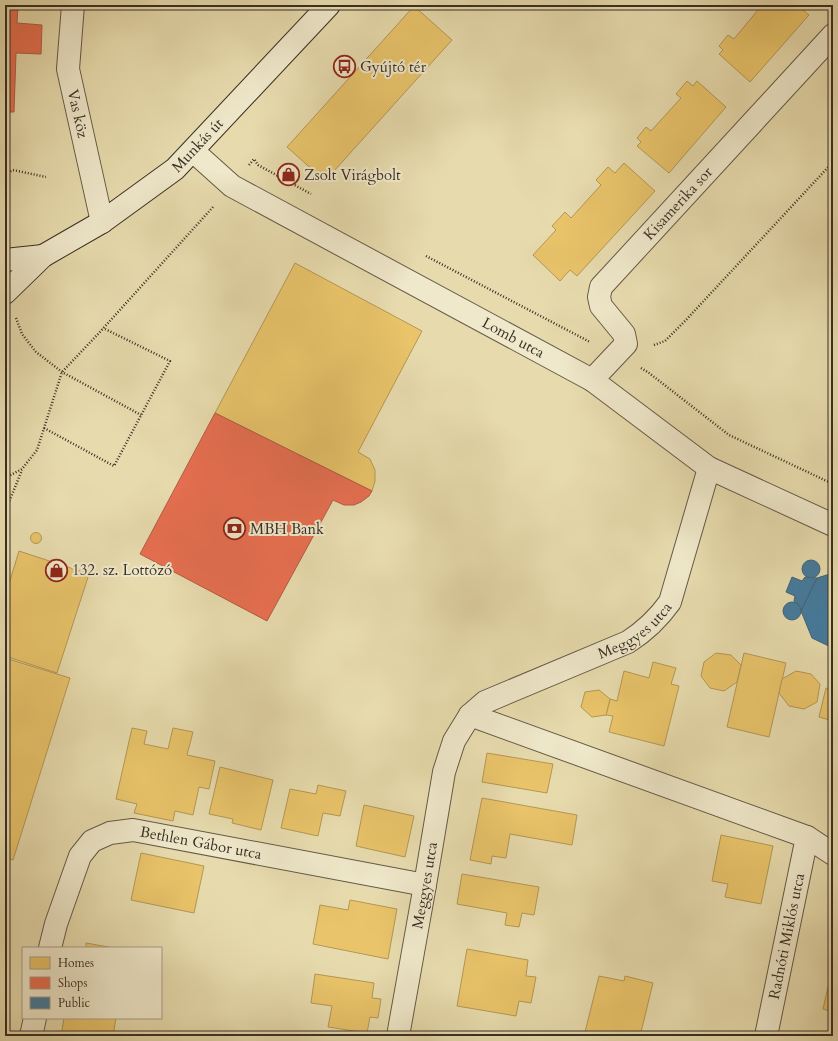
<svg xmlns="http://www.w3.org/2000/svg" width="838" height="1041" font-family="Cardo,serif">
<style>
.homes{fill:#e9c46a;stroke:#b49755}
.shops{fill:#e76f51;stroke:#b25c44}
.public{fill:#457b9d;stroke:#416479}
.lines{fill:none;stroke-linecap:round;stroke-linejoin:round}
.street-casing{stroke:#645a47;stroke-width:24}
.secondary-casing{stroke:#382f25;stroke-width:24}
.path{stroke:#382f25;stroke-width:2.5;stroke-dasharray:1 2;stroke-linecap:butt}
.street{stroke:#efe8ca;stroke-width:22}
.secondary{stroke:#efe8ca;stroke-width:22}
.labels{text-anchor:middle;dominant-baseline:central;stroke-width:4;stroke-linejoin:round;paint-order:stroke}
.poi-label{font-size:15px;fill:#382f25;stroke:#efe8ca;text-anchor:start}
.street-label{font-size:15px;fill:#382f25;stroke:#efe8ca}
</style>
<rect width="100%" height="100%" fill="#e7dbad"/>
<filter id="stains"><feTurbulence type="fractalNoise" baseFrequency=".005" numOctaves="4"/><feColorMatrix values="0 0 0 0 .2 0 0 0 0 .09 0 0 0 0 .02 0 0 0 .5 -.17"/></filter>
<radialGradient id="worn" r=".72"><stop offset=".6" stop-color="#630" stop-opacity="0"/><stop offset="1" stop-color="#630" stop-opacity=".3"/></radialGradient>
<!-- homes -->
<g class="homes">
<path d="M762 5H797L809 15 750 82 719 54 723 50 719 46 728 35 734 39Z"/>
<path d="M414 6 452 40 325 181 287 147Z"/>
<path d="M687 81 693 86 697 81 726 107 669 173 637 146 641 142 637 138 646 127 651 131 681 98 676 94Z"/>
<path d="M624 163 655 191 577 276 570 270 560 281 533 255 556 230 552 226 565 212 571 218 601 185 596 180 608 167 615 173Z"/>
<path d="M295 263 422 331 358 452 370 459 375 470V481L372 491 215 413Z"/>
<circle cx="36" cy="538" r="5.5"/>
<path d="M19 551 89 574 57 673 5 656V597Z"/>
<path d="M716 653 731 655 741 665 737 682 724 691 710 688 701 676 704 662Z"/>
<path d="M744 653 786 663 769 737 727 727Z"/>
<path d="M5 658 70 678 13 860 5 857Z"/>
<path d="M653 662 676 668 671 684 679 686 664 746 609 732 613 716 606 715 610 699 617 701 624 671 649 678Z"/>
<path d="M796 671 811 674 820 684 817 702 804 709 789 706 779 693 782 679Z"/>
<path d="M826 688 833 690V721L819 717Z"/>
<path d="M599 690 610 699 606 715 592 717 581 707 585 692Z"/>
<path d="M132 728 147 731 144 744 168 749 173 728 193 732 187 755 215 761 209 789 199 787 193 815 175 811 173 821 134 813 137 804 116 799Z"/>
<path d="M487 753 553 764 547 793 482 782Z"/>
<path d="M220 767 273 780 261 830 232 823 233 819 209 814Z"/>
<path d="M318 785 346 791 340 816 323 813 318 836 281 828 290 789 316 794Z"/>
<path d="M482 798 577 815 572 845 510 834 506 858 492 856 491 864 470 860Z"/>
<path d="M364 805 414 816 405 857 356 846Z"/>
<path d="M721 835 773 846 761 904 725 897 728 884 712 881Z"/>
<path d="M141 853 204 866 194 913 131 900Z"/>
<path d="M462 874 539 887 534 915 522 913 519 927 505 925 507 913 457 904Z"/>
<path d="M350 900 397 909 388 959 313 944 320 905 348 910Z"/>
<path d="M86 943 114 948H86Z"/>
<path d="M467 949 528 960 526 976 536 977 531 1003 519 1001 516 1016 457 1006Z"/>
<path d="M833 965V1012L823 1009Z"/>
<path d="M315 974 374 983 372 998 381 999 378 1018 370 1017 367 1033 328 1027 332 1006 311 1003Z"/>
<path d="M599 976 624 981 625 976 653 983 640 1036H584Z"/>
<path d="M64 1018H116L113 1036H61Z"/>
</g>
<!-- shops -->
<g class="shops">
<path d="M5 5H18L17 23 42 25 41 54 16 53 14 112H5Z"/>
<path d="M215 413 372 491 369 496 361 502 354 505H344L333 500 267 621 140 554Z"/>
</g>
<!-- public -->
<g class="public">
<circle cx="811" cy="569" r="9"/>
<path d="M833 573V648L812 638 801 611 817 578Z"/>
<path d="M792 577 802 581 805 577 817 578 801 611 794 601 795 596 786 592Z"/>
<circle cx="792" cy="611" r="9"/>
</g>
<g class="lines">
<defs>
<g id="street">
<path id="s1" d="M73 5 68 69 102 222"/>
<path id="s2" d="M193 151 232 186 592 380 709 468 833 525"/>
<path id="s3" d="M592 380 626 344 624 334 601 306 599 297 601 287 833 35"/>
<path d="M470 715 807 837 833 854"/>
<path id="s4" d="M50 948 56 924 80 856 92 841 110 833 133 830 425 885"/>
<path d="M31 1036 35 1018"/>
<path id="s5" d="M398 1036 425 885 444 772 454 741 470 715 485 702 628 642C645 631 658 619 670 602L709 468"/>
<path id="s6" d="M766 1036 807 837"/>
</g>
<g id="secondary">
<path d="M5 260 43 256"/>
<path id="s7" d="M5 293 43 256 102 222 175 169 329 5"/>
</g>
</defs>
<!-- street casing -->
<use href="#street" class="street-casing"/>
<!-- secondary casing -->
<use href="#secondary" class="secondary-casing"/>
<!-- path -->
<g class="path">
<path d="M240 5 242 7"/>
<path d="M249 165 254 159 258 165 311 194"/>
<path d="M5 174 13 170 46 177"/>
<path d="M426 256 590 342"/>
<path d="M16 318 22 334 36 352 62 372 141 415"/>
<path d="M654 345 665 341 685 321 833 162"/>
<path d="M641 368 649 373 729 435 833 484"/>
<path d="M44 428 114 466 170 361 103 328"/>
<path d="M5 478 22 469 37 450 62 372 99 333 213 207"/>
<path d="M5 512 22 470"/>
</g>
<!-- street -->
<use href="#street" class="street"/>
<!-- secondary -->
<use href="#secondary" class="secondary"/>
</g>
<!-- icons -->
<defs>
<symbol id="bus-ring" viewBox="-11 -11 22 22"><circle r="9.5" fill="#efe8ca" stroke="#8f2418" stroke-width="1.5"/><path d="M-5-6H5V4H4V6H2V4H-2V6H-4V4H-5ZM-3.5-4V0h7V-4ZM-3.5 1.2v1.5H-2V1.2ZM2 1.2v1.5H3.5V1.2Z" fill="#8f2418"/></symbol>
<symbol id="shop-ring" viewBox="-11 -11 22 22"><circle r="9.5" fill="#efe8ca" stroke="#8f2418" stroke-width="1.5"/><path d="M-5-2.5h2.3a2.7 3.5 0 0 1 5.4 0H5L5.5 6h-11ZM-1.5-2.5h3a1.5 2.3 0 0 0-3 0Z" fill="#8f2418"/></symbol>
<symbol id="bank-ring" viewBox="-11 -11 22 22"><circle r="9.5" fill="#efe8ca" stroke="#8f2418" stroke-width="1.5"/><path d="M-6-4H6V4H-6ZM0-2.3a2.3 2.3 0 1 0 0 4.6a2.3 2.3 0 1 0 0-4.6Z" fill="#8f2418"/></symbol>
</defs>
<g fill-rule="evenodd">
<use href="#bus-ring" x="332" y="54" width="25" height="25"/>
<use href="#shop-ring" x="276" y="162" width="25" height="25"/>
<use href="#bank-ring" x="222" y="516" width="25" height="25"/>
<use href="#shop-ring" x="44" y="558" width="25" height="25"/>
</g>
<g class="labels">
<!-- poi labels -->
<g class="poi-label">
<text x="360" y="67">Gyújtó tér</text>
<text x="304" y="175">Zsolt Virágbolt</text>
<text x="250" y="529">MBH Bank</text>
<text x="72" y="570">132. sz. Lottózó</text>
</g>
<!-- street labels -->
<g class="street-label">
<text stroke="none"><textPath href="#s1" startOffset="110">Vas köz</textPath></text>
<text stroke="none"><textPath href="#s7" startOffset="244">Munkás út</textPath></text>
<text stroke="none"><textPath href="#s3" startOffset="229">Kisamerika sor</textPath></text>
<text stroke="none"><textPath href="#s2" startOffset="372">Lomb utca</textPath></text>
<text stroke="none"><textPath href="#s5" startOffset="518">Meggyes utca</textPath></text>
<text stroke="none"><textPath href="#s4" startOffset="228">Bethlen Gábor utca</textPath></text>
<text stroke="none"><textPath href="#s5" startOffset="153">Meggyes utca</textPath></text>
<text stroke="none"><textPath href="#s6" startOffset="102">Radnóti Miklós utca</textPath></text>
</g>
</g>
<!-- margin -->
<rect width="838" height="1041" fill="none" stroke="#e7dbad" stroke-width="20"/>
<rect x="6" y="6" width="826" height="1029" fill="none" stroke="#382f25" stroke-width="2"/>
<rect x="10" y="10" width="818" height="1021" fill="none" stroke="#382f25"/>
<!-- legend -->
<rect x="22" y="947" width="140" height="72" fill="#efe8ca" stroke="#a69e88"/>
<rect x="30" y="957" width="20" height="12" fill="#e9c46a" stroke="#a69e88"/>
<text x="58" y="967" font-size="12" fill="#382f25">Homes</text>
<rect x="30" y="977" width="20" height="12" fill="#e76f51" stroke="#a69e88"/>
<text x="58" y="987" font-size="12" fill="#382f25">Shops</text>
<rect x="30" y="997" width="20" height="12" fill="#457b9d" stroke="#a69e88"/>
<text x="58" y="1007" font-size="12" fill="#382f25">Public</text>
<rect width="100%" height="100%" filter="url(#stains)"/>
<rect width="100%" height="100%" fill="url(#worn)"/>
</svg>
